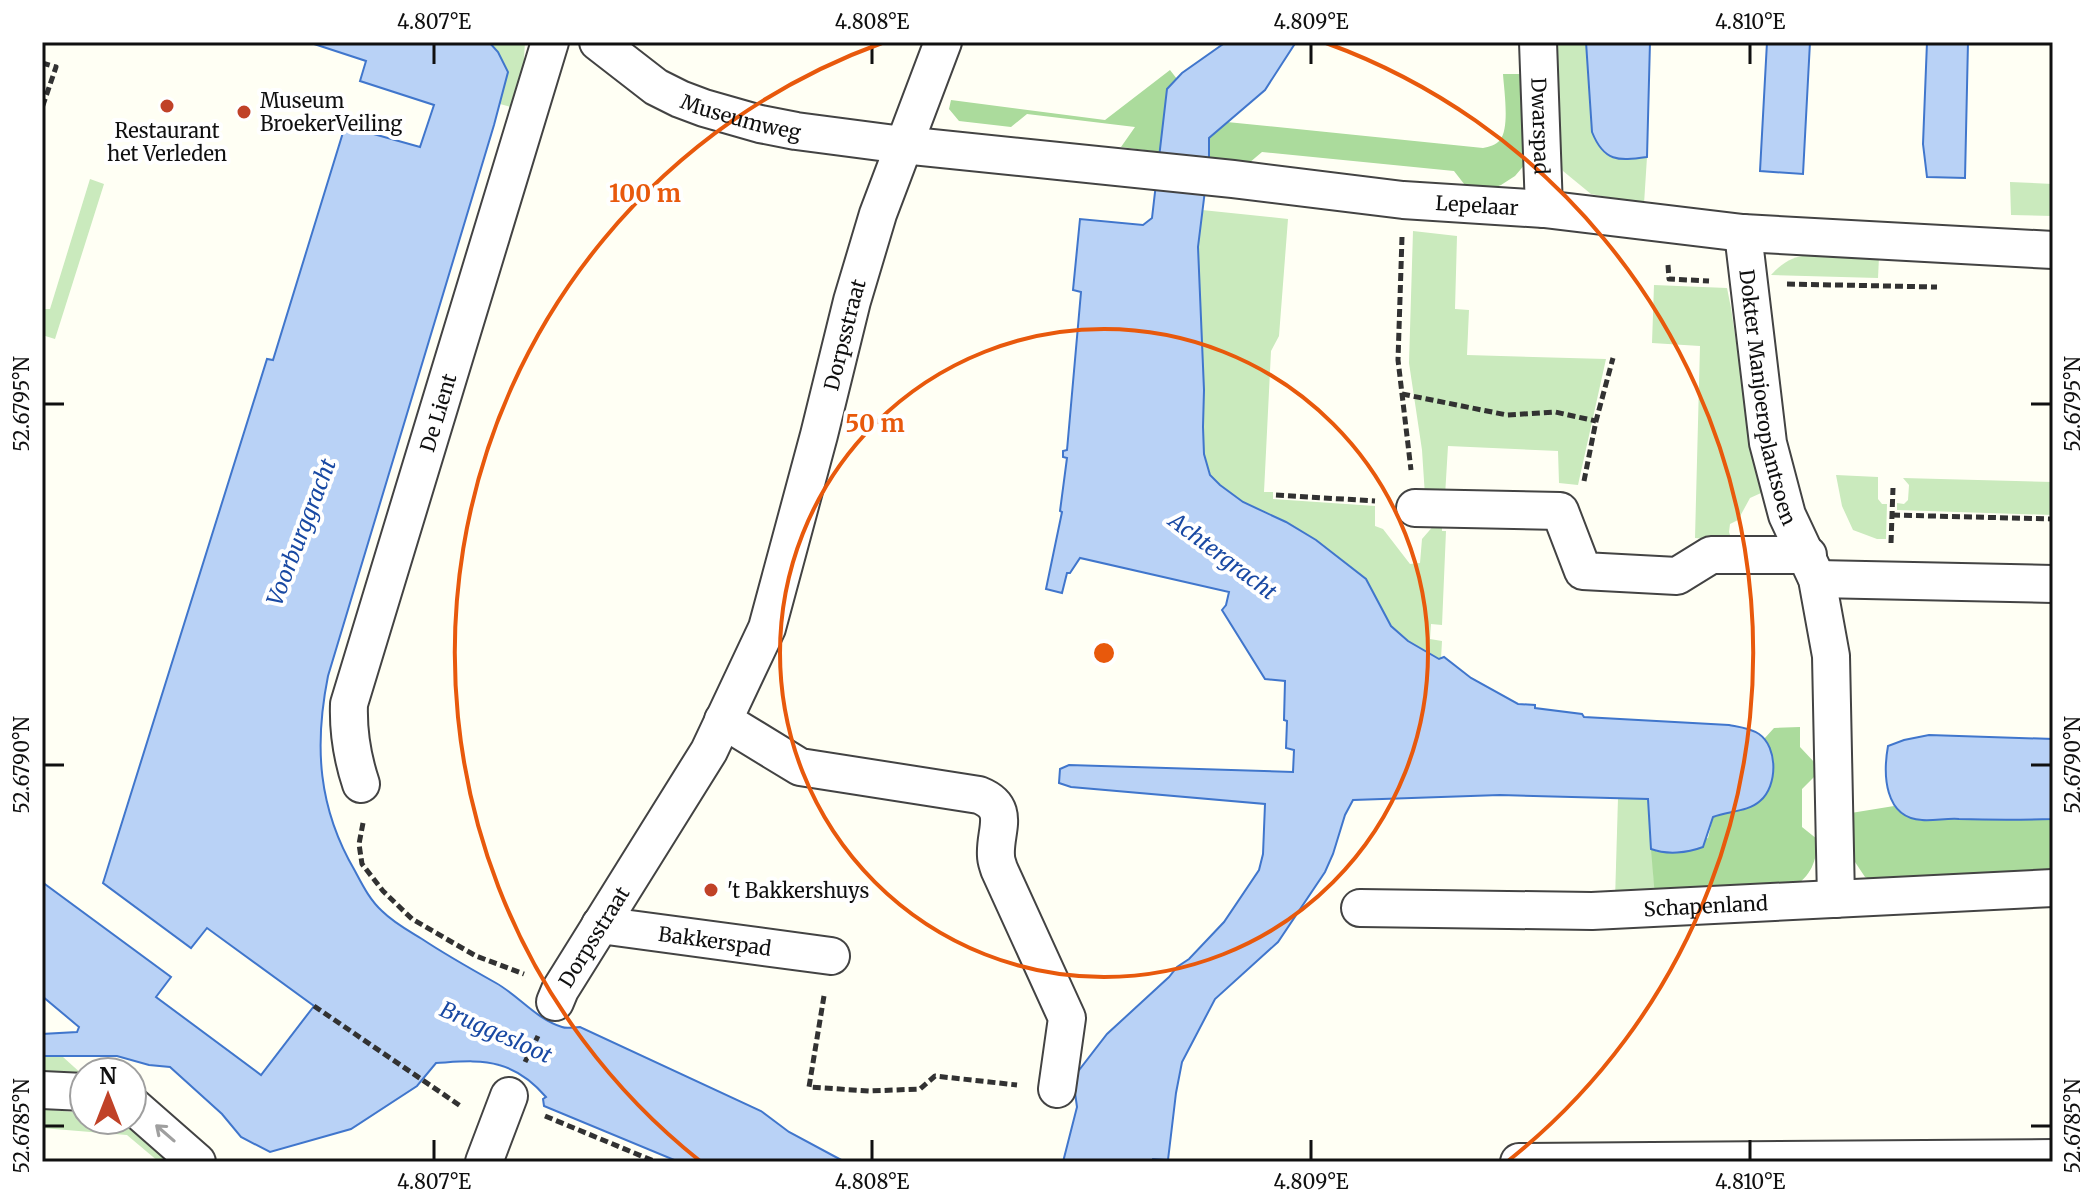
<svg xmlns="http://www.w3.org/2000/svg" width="2095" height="1204" font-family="Merriweather,serif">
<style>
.green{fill:#caeabd}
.forest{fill:#abdb9c}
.water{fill:#b9d2f6;stroke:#4076cc;stroke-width:2}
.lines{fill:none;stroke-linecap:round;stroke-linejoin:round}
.minor-casing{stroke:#434343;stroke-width:40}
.path{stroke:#323232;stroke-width:5;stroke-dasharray:8 4;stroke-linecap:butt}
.minor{stroke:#fff;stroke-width:36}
.oneway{stroke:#9f9f9f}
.ticks{fill:none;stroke:#101010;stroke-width:3}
.ring{fill:none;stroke:#e8590c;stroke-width:4}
.poi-dot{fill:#c04228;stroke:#fff;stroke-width:3}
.labels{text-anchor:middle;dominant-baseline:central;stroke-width:8;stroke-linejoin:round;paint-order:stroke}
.poi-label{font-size:20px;fill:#101010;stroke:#fff;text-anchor:start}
.street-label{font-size:20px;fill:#101010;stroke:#fff}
.water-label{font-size:22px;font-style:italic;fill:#1949a3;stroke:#fff}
.centre{fill:#e8590c;stroke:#fff;stroke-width:4}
.ring-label{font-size:24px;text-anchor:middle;font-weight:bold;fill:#e8590c;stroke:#fff;stroke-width:8;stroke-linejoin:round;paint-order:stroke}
.neatline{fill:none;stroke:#101010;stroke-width:3}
.ticks-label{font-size:20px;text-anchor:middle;fill:#101010}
</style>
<rect width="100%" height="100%" fill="#fffff4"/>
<!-- green -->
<g class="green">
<path d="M490 42H525L524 58 533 61 518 109 500 104 508 72 498 52Z"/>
<path d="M1547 42H1586L1592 132C1604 162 1618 161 1647 157L1644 204 1591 194 1563 171 1552 152Z"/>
<path d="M90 179 104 184 55 339 42 335V309H50Z"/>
<path d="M2010 182 2053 184V216L2011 215Z"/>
<path d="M1202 210 1288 219 1279 336 1271 351 1264 492H1273V499L1375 506V526L1383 529 1410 564 1420 563 1422 539 1435 524H1442V531H1446L1442 625 1431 624 1430 639 1442 641 1441 659H1439L1408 641 1391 626 1366 579 1316 540 1286 522 1243 502 1220 485 1210 475 1204 454 1203 427 1204 390 1198 247Z"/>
<path d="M1413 231 1457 236 1455 309 1469 310 1467 355 1606 359 1578 485 1559 483 1558 451 1448 446 1445 496H1425L1422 450 1409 363Z"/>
<path d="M1811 255 1879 257 1878 278 1771 275C1783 262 1793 256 1811 255Z"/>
<path d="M1654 285 1727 288 1731 308 1755 470 1761 493 1750 498 1738 520 1730 524 1729 532 1732 541 1695 538 1700 346 1652 343Z"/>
<path d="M1836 475 1878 477V499L1882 504H1887L1886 539H1877L1853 530 1842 506Z"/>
<path d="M1903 478 2053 482V515L1897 510V503L1904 504 1908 500 1909 485Z"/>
<path d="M1618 798 1649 799 1655 898 1615 900Z"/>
<path d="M42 1056 63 1057 84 1076 42 1080Z"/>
<path d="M42 1109 84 1113V1120H132L171 1154 163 1162H159L127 1135 42 1128Z"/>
</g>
<!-- forest -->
<g class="forest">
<path d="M1170 70 1177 79 1167 89 1160 152 1121 147 1135 127 1027 114 1011 127 959 121 949 109 951 100 1105 120Z"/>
<path d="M1503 74H1528L1526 163 1515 176 1501 185 1488 190 1468 189 1454 171 1262 152 1249 163 1209 158V138L1227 122 1483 148C1489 147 1496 145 1500 140 1510 128 1504 90 1503 74Z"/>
<path d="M1800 727V747L1815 763V776L1802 789V827L1817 839C1817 862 1811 876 1792 888L1655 898 1651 849 1658 852 1708 838 1713 817C1742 806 1771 808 1772 769 1773 758 1770 748 1764 739L1774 728Z"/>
<path d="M1894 806 1903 814 1922 821 1947 818 2053 819V878L1886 886 1865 877 1855 862 1851 813Z"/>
</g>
<!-- water -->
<g class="water">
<path d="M308 42H489L498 52 508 72 494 125 328 676C314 746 318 808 355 871 363 886 370 900 382 911 394 923 409 931 422 939 446 955 471 969 496 983 519 996 536 1019 562 1027 567 1029 574 1027 580 1027L761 1111 789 1132 845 1162H679L544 1106 543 1099 546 1097C534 1083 517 1070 499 1065 480 1059 455 1062 436 1063L417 1086 351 1129 270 1152 241 1137 222 1114 170 1067 149 1065 117 1056H42V1034L77 1032 79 1027 42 996V882L171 977 156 997 261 1075 314 1006 207 928 191 948 103 883 267 359 273 360 345 126 420 147 434 105 360 81 366 61Z"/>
<path d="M1226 42H1296L1265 90 1209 138V158L1198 247 1204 390 1203 427 1204 454 1210 475 1220 485 1243 502 1286 522 1316 540 1366 579 1391 626 1408 641 1439 659 1444 657 1471 678 1518 704 1535 705V708L1582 714 1584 717 1729 725C1739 727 1750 728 1759 734 1778 747 1778 786 1760 801 1748 812 1728 811 1713 817L1703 847C1687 853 1667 855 1651 849L1648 799 1500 795 1353 800 1345 815 1333 854 1325 872 1278 942 1215 999 1192 1043 1182 1062 1176 1093 1168 1160 1153 1159 1152 1162H1063L1077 1107 1073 1078 1107 1034 1169 977 1177 967 1189 959 1224 922 1259 870 1263 854 1265 804 1071 787 1059 783 1060 769 1069 765 1293 772 1294 750 1286 748 1287 721 1284 720 1285 681 1265 679 1222 610 1226 605 1229 592 1080 558 1070 573H1067L1062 593 1046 589 1062 512 1060 511 1067 458 1063 457V451L1067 450 1081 292 1073 290 1080 219 1143 225 1152 218 1167 89 1182 73Z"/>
<path d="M1586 42H1650L1647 157C1618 161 1604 162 1592 132Z"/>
<path d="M1767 42H1810L1803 174 1760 171Z"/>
<path d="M1927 42H1968L1965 178 1927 177 1923 144Z"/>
<path d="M1929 735 2053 739V819C2022 820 1990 820 1959 819 1947 818 1934 821 1922 820 1884 818 1883 774 1888 746L1904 740Z"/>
</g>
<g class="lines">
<defs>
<g id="minor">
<path id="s1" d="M598 42 656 87 680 99 704 108 760 124 796 131 903 145 1233 179 1403 200 1544 209 1743 233 2053 250"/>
<path id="s2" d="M1538 42 1544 209"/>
<path id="s3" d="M1743 233 1768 443 1787 515 1817 579 1831 656 1836 899"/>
<path d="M1415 508 1560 511 1583 571 1677 576 1711 555H1808"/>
<path d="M1817 579 2053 584"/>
<path d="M723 720 800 767 979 795C1012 808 994 831 996 856 996 861 998 865 999 869L1067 1018 1057 1089"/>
<path id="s4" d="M361 784C352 757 348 732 349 704L550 42"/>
<path id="s5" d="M1360 908 1592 911 2053 888"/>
<path id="s6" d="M600 925 831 956"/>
<path id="s7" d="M555 1002 560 990 709 751 767 628 819 435 852 301 878 214 943 42"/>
<path d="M42 1090 84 1092"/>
<path d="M132 1105 197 1162"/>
<path d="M484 1162 509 1096"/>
<path d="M1519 1162 2053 1158"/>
</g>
</defs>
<!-- minor casing -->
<use href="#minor" class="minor-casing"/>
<!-- path -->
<g class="path">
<path d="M42 63 56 67 42 108"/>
<path d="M1402 237 1398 360 1411 470"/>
<path d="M1668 265 1669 279 1709 281"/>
<path d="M1787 284 1937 287"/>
<path d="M1402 394 1507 415 1555 412 1596 421"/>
<path d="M1584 481 1596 421 1613 358"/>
<path d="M1276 495 1375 501"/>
<path d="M1892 515 2053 519"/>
<path d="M1891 543 1893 488"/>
<path d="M363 823 359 844 362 864 383 891 412 919 476 956 524 974"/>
<path d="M824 996 809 1087 869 1091 920 1089 935 1076 1017 1085"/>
<path d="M314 1006 462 1107"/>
<path d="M525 1062 538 1036"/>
<path d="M545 1116 656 1162"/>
</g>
<!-- minor -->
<use href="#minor" class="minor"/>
</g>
<!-- one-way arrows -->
<defs><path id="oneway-shaft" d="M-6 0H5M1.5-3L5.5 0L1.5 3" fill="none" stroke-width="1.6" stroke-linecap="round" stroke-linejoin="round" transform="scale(2)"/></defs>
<use class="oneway" href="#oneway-shaft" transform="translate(165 1133) rotate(-139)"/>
<!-- ticks -->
<path class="ticks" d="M434 44V64M872 44V64M1311 44V64M1750 44V64M44 404H64M2031 404H2051M44 765H64M2031 765H2051M44 1126H64M2031 1126H2051M434 1140V1160M872 1140V1160M1311 1140V1160M1750 1140V1160"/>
<!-- distance rings -->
<g class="ring">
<circle cx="1104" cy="653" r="324"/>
<path d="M700 1161A649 649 0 0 1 882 43M1326 43A649 649 0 0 1 1508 1161"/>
</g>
<!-- markers -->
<g class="poi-dot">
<circle cx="167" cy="106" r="8"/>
<circle cx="244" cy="112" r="8"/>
<circle cx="711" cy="890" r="8"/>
</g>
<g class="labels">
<!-- poi labels -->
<g class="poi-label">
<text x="260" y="100">Museum<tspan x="260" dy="23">BroekerVeiling</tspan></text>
<text x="167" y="130" text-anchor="middle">Restaurant<tspan x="167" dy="23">het Verleden</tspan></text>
<text x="727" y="890">'t Bakkershuys</text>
</g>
<!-- street labels -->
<g class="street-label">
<text stroke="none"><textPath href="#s1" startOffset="164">Museumweg</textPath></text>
<text stroke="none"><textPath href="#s2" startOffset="84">Dwarspad</textPath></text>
<text stroke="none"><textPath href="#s1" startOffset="906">Lepelaar</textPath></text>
<text stroke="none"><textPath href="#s7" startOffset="734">Dorpsstraat</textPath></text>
<text stroke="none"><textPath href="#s3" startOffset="166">Dokter Manjoeroplantsoen</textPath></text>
<text stroke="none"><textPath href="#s4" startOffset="386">De Lient</textPath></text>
<text stroke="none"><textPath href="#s5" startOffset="346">Schapenland</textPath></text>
<text stroke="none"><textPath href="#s7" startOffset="76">Dorpsstraat</textPath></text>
<text stroke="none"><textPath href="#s6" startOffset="116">Bakkerspad</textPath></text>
</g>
<!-- water labels -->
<g class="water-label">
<text transform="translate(301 532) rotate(-69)">Voorburggracht</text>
<text transform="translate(1223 556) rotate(37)">Achtergracht</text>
<text transform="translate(496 1032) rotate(24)">Bruggesloot</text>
</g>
</g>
<circle cx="1104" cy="653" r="12" class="centre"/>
<g class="ring-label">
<text x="645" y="202">100 m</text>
<text x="875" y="432">50 m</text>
</g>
<!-- border -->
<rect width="2095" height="1204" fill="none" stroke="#ffffff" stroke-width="88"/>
<!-- north arrow -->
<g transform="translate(108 1096)"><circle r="38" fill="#ffffff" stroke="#9f9f9f" stroke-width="2"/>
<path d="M0-6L14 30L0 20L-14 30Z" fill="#c04228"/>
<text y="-12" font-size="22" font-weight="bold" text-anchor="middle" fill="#101010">N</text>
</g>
<rect x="44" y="44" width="2007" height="1116" class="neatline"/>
<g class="ticks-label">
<text x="434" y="29">4.807°E</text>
<text x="872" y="29">4.808°E</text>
<text x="1311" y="29">4.809°E</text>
<text x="1750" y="29">4.810°E</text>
<text transform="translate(22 404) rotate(-90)" y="7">52.6795°N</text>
<text transform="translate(2073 404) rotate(-90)" y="7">52.6795°N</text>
<text transform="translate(22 765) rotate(-90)" y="7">52.6790°N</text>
<text transform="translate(2073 765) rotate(-90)" y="7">52.6790°N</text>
<text transform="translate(22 1126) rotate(-90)" y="7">52.6785°N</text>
<text transform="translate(2073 1126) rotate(-90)" y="7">52.6785°N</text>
<text x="434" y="1189">4.807°E</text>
<text x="872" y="1189">4.808°E</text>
<text x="1311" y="1189">4.809°E</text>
<text x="1750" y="1189">4.810°E</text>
</g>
</svg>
